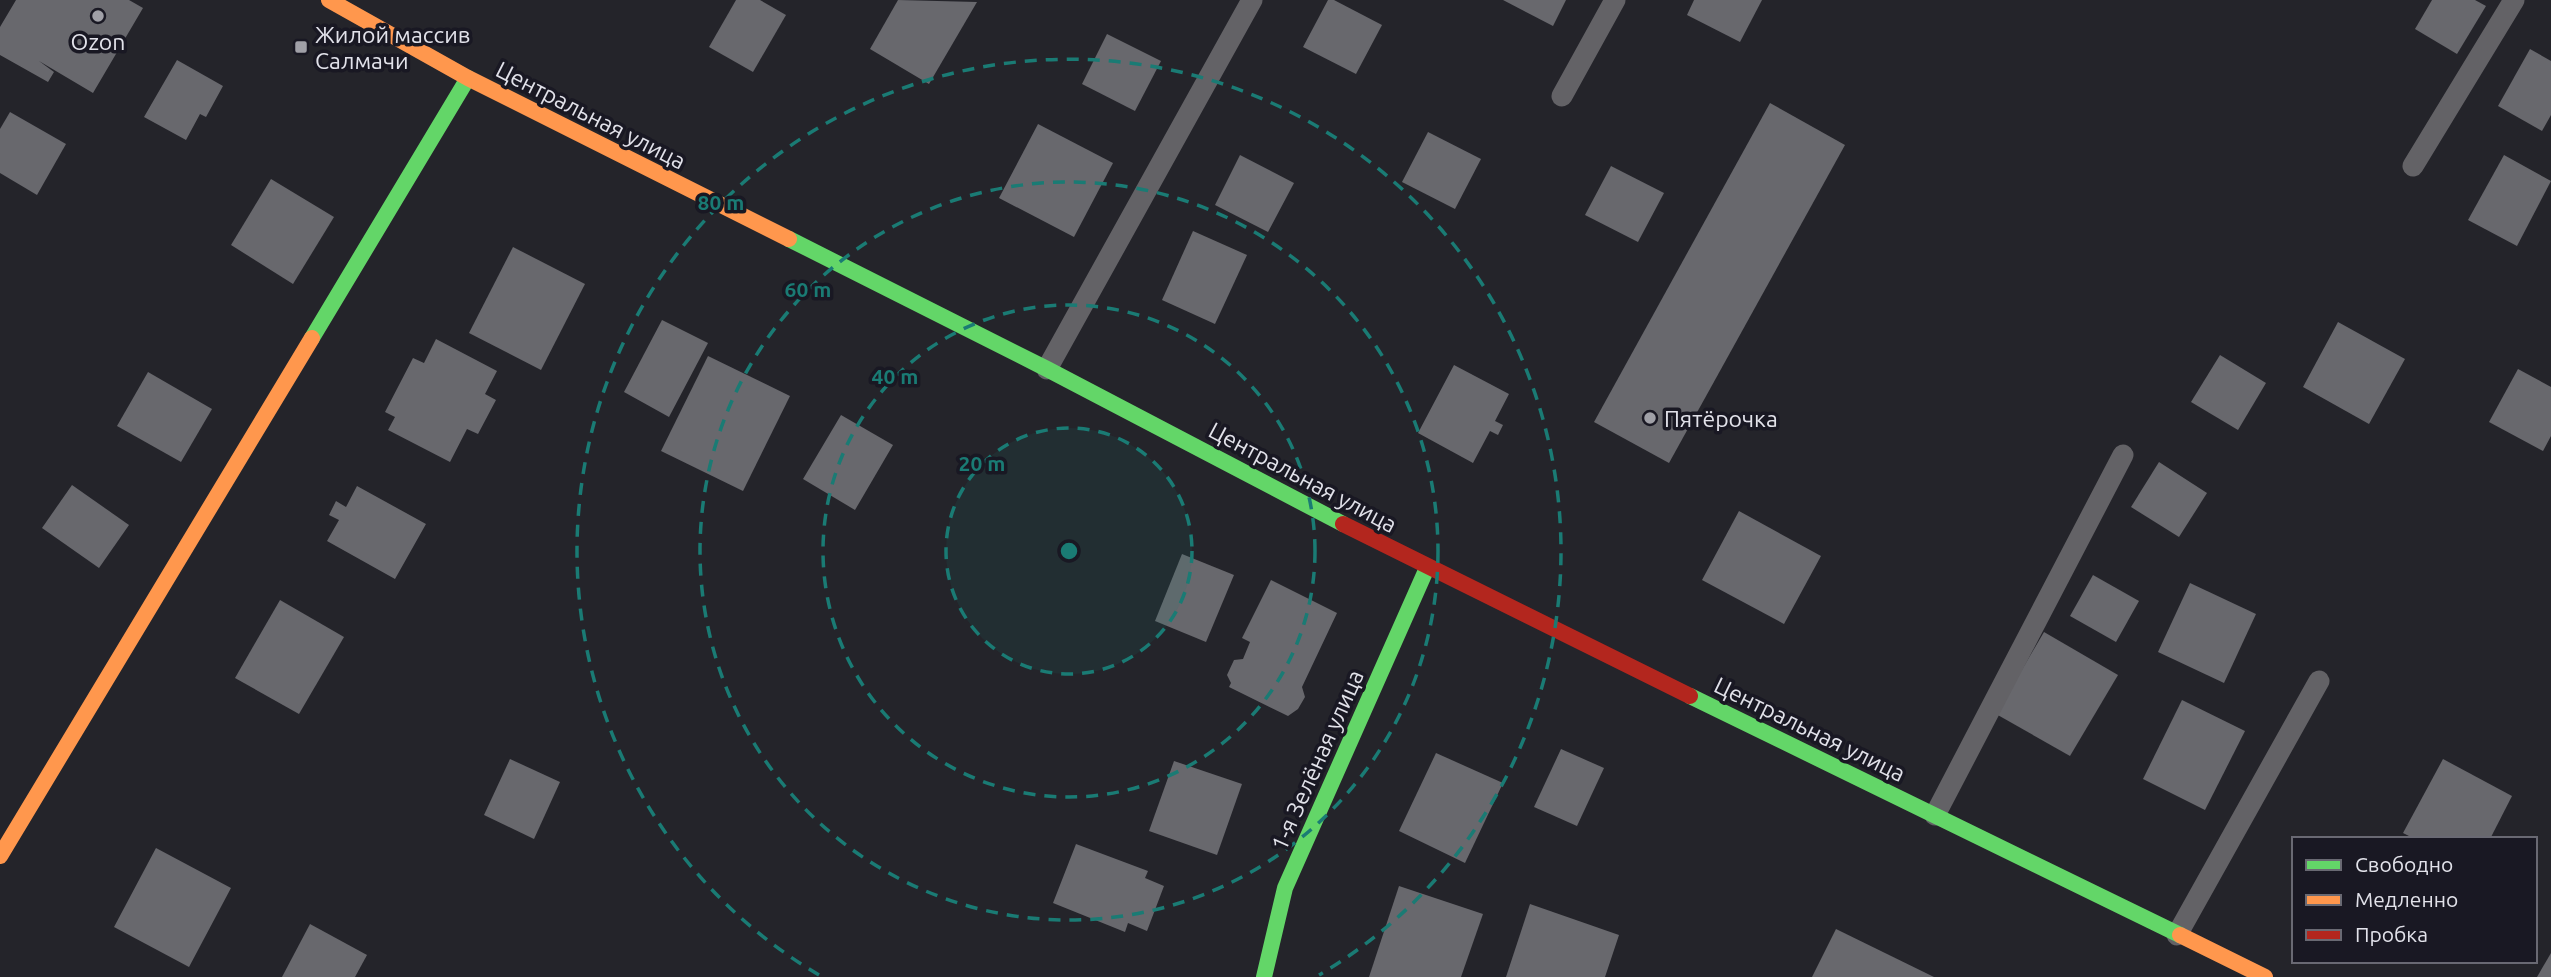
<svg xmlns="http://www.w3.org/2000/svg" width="2551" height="977" font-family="Ubuntu,sans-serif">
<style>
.building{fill:#68686d}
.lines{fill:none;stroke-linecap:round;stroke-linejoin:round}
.lane{stroke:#636266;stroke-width:21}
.fast{stroke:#63d668;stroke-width:16}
.slow{stroke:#ff974d;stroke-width:16}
.jam{stroke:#b3261e;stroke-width:16}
.ring{fill:none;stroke:#1a7b74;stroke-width:3.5;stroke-dasharray:12 9}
.poi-dot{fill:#a0a0a7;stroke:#191823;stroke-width:2.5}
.labels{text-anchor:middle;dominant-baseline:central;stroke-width:7;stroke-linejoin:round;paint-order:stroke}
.poi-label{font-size:23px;fill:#e2e2ea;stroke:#191823;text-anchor:start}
.street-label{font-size:23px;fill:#e2e2ea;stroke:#191823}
.centre{fill:#1a7b74;stroke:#191823;stroke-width:3.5}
.ring-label{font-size:21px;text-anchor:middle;font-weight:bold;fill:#1a7b74;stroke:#191823;stroke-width:7;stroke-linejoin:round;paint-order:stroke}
</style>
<rect width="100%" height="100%" fill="#24242a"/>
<!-- building -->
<g class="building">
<path d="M16 0H129L143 8 93 93 39 61 54 72 48 82 0 55V27Z"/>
<path d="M736 0H760L786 15 753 72 709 47Z"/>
<path d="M898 0 977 2 929 84 870 49Z"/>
<path d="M1328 0H1334L1382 25 1356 74 1303 47Z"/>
<path d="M1503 0H1566L1553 26Z"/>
<path d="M1694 0H1762L1740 42 1687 15Z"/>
<path d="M2432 0H2475L2486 6 2457 54 2415 29Z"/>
<path d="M1107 34 1161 61 1135 111 1082 84Z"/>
<path d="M2530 49 2551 61V115L2542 131 2498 106Z"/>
<path d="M177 60 223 86 206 117 200 114 186 140 144 117Z"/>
<path d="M1770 103 1845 145 1669 463 1594 422Z"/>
<path d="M10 112 66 144 37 195 0 173V129Z"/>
<path d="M1038 124 1113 163 1074 237 999 198Z"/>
<path d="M1428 132 1481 159 1455 209 1402 182Z"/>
<path d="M1240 155 1294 183 1268 232 1215 205Z"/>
<path d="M2504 155 2551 181 2517 246 2468 220Z"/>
<path d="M1611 166 1664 193 1638 242 1585 215Z"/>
<path d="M271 179 334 217 293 284 231 245Z"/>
<path d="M1193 231 1247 255 1215 324 1162 300Z"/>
<path d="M513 247 585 284 541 370 469 333Z"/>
<path d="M662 320 708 343 669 417 624 392Z"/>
<path d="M2338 322 2405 359 2369 424 2303 387Z"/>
<path d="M436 339 497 371 485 394 496 400 478 434 467 429 450 462 388 430 395 417 385 412 413 358 424 363Z"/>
<path d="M2220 355 2266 383 2238 430 2191 402Z"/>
<path d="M708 356 790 396 743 491 661 451Z"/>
<path d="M1454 365 1509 394 1495 421 1503 425 1498 435 1490 431 1473 463 1418 433Z"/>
<path d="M2518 369 2551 387V436L2543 451 2489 422Z"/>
<path d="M148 372 212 409 181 462 117 426Z"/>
<path d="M841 415 893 445 855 510 803 479Z"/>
<path d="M2159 462 2207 493 2179 537 2131 507Z"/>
<path d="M72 485 129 525 99 568 42 528Z"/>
<path d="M357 486 426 524 395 579 327 541 339 520 329 515 336 501 346 507Z"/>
<path d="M1739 511 1821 556 1784 624 1702 580Z"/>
<path d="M1182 554 1234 575 1206 642 1155 621Z"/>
<path d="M2093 575 2139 601 2116 642 2070 616Z"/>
<path d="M1271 580 1337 613 1302 687 1305 697 1298 709 1288 716 1229 687 1231 683 1227 675 1234 660 1243 659 1250 642 1242 638Z"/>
<path d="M2190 583 2256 614 2224 683 2158 652Z"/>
<path d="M280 600 344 637 299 714 235 678Z"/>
<path d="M2044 632 2118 675 2070 756 1996 714Z"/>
<path d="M2182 700 2245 731 2205 810 2143 779Z"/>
<path d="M1561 749 1604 768 1577 826 1534 807Z"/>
<path d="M1436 753 1503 783 1465 863 1399 831Z"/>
<path d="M510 759 560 782 534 839 484 815Z"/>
<path d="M2443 759 2512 796 2490 839H2415L2403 833Z"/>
<path d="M1174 761 1242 784 1217 855 1149 831Z"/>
<path d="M1076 844 1148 871 1145 878 1164 886 1147 931 1128 923 1125 932 1053 903Z"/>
<path d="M156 848 231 888 189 967 114 927Z"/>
<path d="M1399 886 1483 914 1461 977H1369Z"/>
<path d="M1530 904 1619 935 1605 977H1506Z"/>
<path d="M310 924 367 955 355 977H282Z"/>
<path d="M1836 929 1934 977H1812Z"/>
<path d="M2551 953V977H2537Z"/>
</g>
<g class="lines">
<!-- lane -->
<g class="lane">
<path d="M1562 96 1615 0"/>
<path d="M2413 166 2514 0"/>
<path d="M1047 369 1252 0"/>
<path d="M1935 815 2123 455"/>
<path d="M2177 935 2319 681"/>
</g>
<!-- fast -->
<g class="fast">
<path d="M789 239 1047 369 1343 524"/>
<path d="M312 338 468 78"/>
<path d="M1690 696 2180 935"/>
<path d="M1264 977 1285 888 1427 568"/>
</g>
<!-- slow -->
<g class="slow">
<path d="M329 0 468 78 789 239"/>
<path d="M0 856 312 338"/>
<path d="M2180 935 2265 977"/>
</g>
<!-- jam -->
<path class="jam" d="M1343 524 1690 696"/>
</g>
<!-- distance rings -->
<circle cx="1069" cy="551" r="123" fill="#1a7b74" fill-opacity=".12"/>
<g class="ring">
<circle cx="1069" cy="551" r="123"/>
<circle cx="1069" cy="551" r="246"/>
<circle cx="1069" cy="551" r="369"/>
<path d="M819 975A492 492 0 1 1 1319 975"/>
</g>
<!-- markers -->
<g class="poi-dot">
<circle cx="98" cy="16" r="7"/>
<rect x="294" y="40" width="14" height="14" rx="3.5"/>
<circle cx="1650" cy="418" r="7"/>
</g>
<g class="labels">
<!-- poi labels -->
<g class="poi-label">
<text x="315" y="34">Жилой массив<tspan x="315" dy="26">Салмачи</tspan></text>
<text x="98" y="41" text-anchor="middle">Ozon</text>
<text x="1664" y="418">Пятёрочка</text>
</g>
<!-- street labels -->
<g class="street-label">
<text transform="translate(591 115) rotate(27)">Центральная улица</text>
<text transform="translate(1303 477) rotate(28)">Центральная улица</text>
<text transform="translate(1810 729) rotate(26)">Центральная улица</text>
<text transform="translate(1317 760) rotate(-66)">1-я Зелёная улица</text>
</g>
</g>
<circle cx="1069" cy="551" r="10" class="centre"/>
<g class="ring-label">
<text x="721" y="210">80 m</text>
<text x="808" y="297">60 m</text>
<text x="895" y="384">40 m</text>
<text x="982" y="471">20 m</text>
</g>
<!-- legend -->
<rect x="2292" y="837" width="245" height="126" fill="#191823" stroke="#696973" stroke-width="2"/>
<rect x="2306" y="860" width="35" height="10" fill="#63d668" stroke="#696973" stroke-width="2"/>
<text x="2355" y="872" font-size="21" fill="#e2e2ea">Свободно</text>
<rect x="2306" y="895" width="35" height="10" fill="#ff974d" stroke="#696973" stroke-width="2"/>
<text x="2355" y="907" font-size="21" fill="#e2e2ea">Медленно</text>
<rect x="2306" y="930" width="35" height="10" fill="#b3261e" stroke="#696973" stroke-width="2"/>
<text x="2355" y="942" font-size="21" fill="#e2e2ea">Пробка</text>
</svg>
